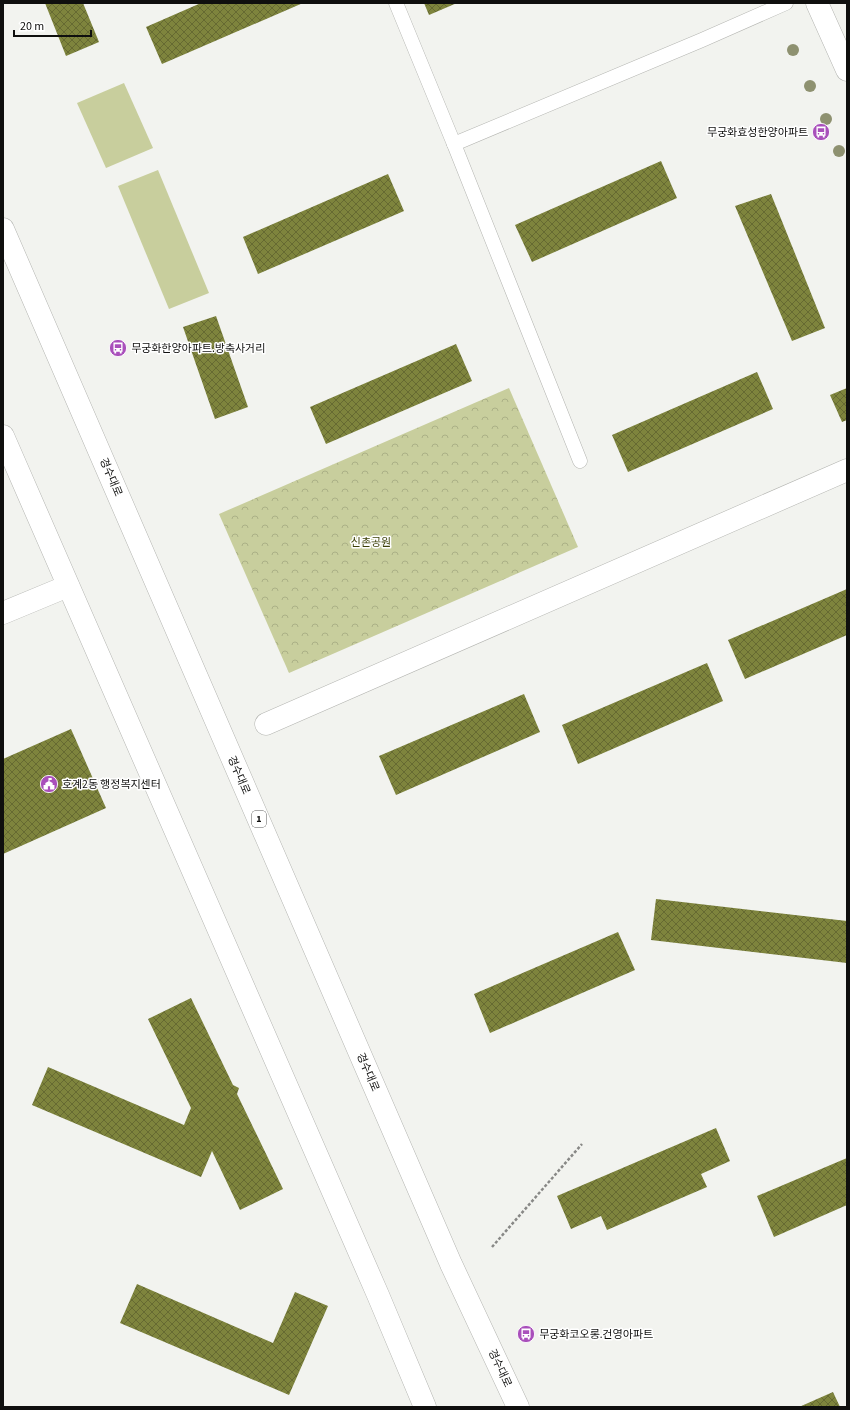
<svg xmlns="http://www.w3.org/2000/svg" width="850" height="1410" font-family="'Source Sans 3','Noto Sans KR',sans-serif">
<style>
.park{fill:url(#park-crowns)}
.pitch{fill:#c8ce9d}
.building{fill:url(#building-cross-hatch)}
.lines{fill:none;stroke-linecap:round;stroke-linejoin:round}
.lane-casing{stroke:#b4b5b1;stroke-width:15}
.street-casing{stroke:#b4b5b1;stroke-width:23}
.secondary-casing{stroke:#b4b5b1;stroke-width:23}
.primary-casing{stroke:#b4b5b1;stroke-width:23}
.path{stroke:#888886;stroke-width:2.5;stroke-dasharray:3 2;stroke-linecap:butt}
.lane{stroke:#fff;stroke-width:14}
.street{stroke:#fff;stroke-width:22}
.secondary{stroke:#fff;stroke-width:22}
.primary{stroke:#fff;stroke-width:22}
.tree{fill:#8e9170}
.labels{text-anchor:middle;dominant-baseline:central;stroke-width:3;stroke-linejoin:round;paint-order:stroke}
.shield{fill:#fff;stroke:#575756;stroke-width:1}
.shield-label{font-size:10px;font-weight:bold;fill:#0f0f0e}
.poi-label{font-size:11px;fill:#0f0f0e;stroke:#fff;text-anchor:start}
.street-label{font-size:11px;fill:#0f0f0e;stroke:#fff}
.park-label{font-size:11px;fill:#3d4008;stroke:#fff}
</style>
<defs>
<pattern id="park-crowns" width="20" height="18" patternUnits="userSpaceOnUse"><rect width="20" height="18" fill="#c8ce9d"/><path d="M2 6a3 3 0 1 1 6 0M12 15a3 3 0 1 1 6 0" fill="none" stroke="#abb086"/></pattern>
<pattern id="building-cross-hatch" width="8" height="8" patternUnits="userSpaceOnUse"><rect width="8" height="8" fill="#7e843d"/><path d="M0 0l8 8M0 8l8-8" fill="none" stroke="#666a32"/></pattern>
</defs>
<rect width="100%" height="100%" fill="#f2f3ef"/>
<!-- park -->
<path class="park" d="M509 388 578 547 289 673 219 514Z"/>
<!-- pitch -->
<g class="pitch">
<path d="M124 83 153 148 106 168 77 103Z"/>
<path d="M158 170 209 293 169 309 118 186Z"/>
</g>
<!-- building -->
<g class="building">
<path d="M45 3H83L99 42 66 56Z"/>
<path d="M201 3H303L162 64 146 27Z"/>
<path d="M424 3H457L429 15Z"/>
<path d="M661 161 677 198 532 262 515 225Z"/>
<path d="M388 174 404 211 258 274 243 237Z"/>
<path d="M771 194 825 328 792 341 735 206Z"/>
<path d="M216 316 248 407 215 419 183 327Z"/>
<path d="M456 344 472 381 326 444 310 407Z"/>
<path d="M757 372 773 409 628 472 612 435Z"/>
<path d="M847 388V420L842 422 830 395Z"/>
<path d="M847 589V635L745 679 728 640Z"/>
<path d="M707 663 723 701 578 764 562 725Z"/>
<path d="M524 694 540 732 396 795 379 756Z"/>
<path d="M71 729 106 808 3 854V759Z"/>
<path d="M656 899 847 921V963L651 940Z"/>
<path d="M618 932 635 970 490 1033 474 994Z"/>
<path d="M191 998 233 1085 239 1088 237 1094 283 1189 240 1210 212 1151 201 1177 32 1105 48 1067 184 1125 191 1108 148 1019Z"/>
<path d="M716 1128 730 1161 701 1174 707 1187 607 1230 601 1216 571 1229 557 1196Z"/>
<path d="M847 1158V1205L774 1237 757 1196Z"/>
<path d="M137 1284 273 1343 295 1292 328 1306 289 1395 120 1323Z"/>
<path d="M833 1392 840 1407H799Z"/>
</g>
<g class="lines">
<defs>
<g id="lane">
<path d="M396 3 454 144"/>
<path d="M580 461 454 144 702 40 786 3"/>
</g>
<g id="street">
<path d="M3 613 68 586"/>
<path d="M266 724 847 470"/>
</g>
<path id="secondary" d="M817 3 847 70"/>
<g id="primary">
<path d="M3 229 451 1264 518 1407"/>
<path d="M3 436 378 1295 425 1407"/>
</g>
</defs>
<!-- lane casing -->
<use href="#lane" class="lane-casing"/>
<!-- street casing -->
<use href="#street" class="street-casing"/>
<!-- secondary casing -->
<use href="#secondary" class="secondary-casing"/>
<!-- primary casing -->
<use href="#primary" class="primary-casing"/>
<!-- path -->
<path class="path" d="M492 1247 582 1144"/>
<!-- lane -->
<use href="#lane" class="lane"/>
<!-- street -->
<use href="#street" class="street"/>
<!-- secondary -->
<use href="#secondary" class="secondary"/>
<!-- primary -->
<use href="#primary" class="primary"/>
</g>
<!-- trees -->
<g class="tree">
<circle cx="793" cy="50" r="6"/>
<circle cx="810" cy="86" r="6"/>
<circle cx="826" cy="119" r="6"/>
<circle cx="839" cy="151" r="6"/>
</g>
<!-- icons -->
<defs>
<symbol id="bus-disc" viewBox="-11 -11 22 22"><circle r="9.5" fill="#a94fbb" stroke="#fff"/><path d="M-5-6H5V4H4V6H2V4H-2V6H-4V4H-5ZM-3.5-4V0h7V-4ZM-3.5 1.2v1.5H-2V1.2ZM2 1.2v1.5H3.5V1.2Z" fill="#fff"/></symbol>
<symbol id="civic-disc" viewBox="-11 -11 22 22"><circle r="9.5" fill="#a94fbb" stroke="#fff"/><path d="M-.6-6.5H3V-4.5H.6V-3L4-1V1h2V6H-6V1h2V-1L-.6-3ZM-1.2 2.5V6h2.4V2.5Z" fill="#fff"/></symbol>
</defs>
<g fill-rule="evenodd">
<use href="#bus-disc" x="811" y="122" width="20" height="20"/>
<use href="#bus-disc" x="108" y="338" width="20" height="20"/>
<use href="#civic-disc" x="39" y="774" width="20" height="20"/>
<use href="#bus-disc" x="516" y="1324" width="20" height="20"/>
</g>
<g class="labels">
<!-- shield labels -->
<rect class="shield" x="252" y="811" width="14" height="16" rx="3"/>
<g class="shield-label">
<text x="259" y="819">1</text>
</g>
<!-- poi labels -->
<g class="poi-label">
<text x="808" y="132" text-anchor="end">무궁화효성한양아파트</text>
<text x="131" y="348">무궁화한양아파트.방축사거리</text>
<text x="62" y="784">호계2동 행정복지센터</text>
<text x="539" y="1334">무궁화코오롱.건영아파트</text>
</g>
<!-- street labels -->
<g class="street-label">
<text transform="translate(111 477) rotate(67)">경수대로</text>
<text transform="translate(239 775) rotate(67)">경수대로</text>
<text transform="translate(368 1072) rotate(67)">경수대로</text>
<text transform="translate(500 1368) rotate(65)">경수대로</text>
</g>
<!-- park labels -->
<g class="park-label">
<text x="371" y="542">신촌공원</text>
</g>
</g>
<!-- border -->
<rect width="850" height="1410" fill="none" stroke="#0f0f0e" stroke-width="8"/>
<!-- scale -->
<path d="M14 30v6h77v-6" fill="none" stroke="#0f0f0e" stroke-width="2"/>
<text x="20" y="30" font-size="12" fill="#0f0f0e" stroke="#ffffff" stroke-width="3" paint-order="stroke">20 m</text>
</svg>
